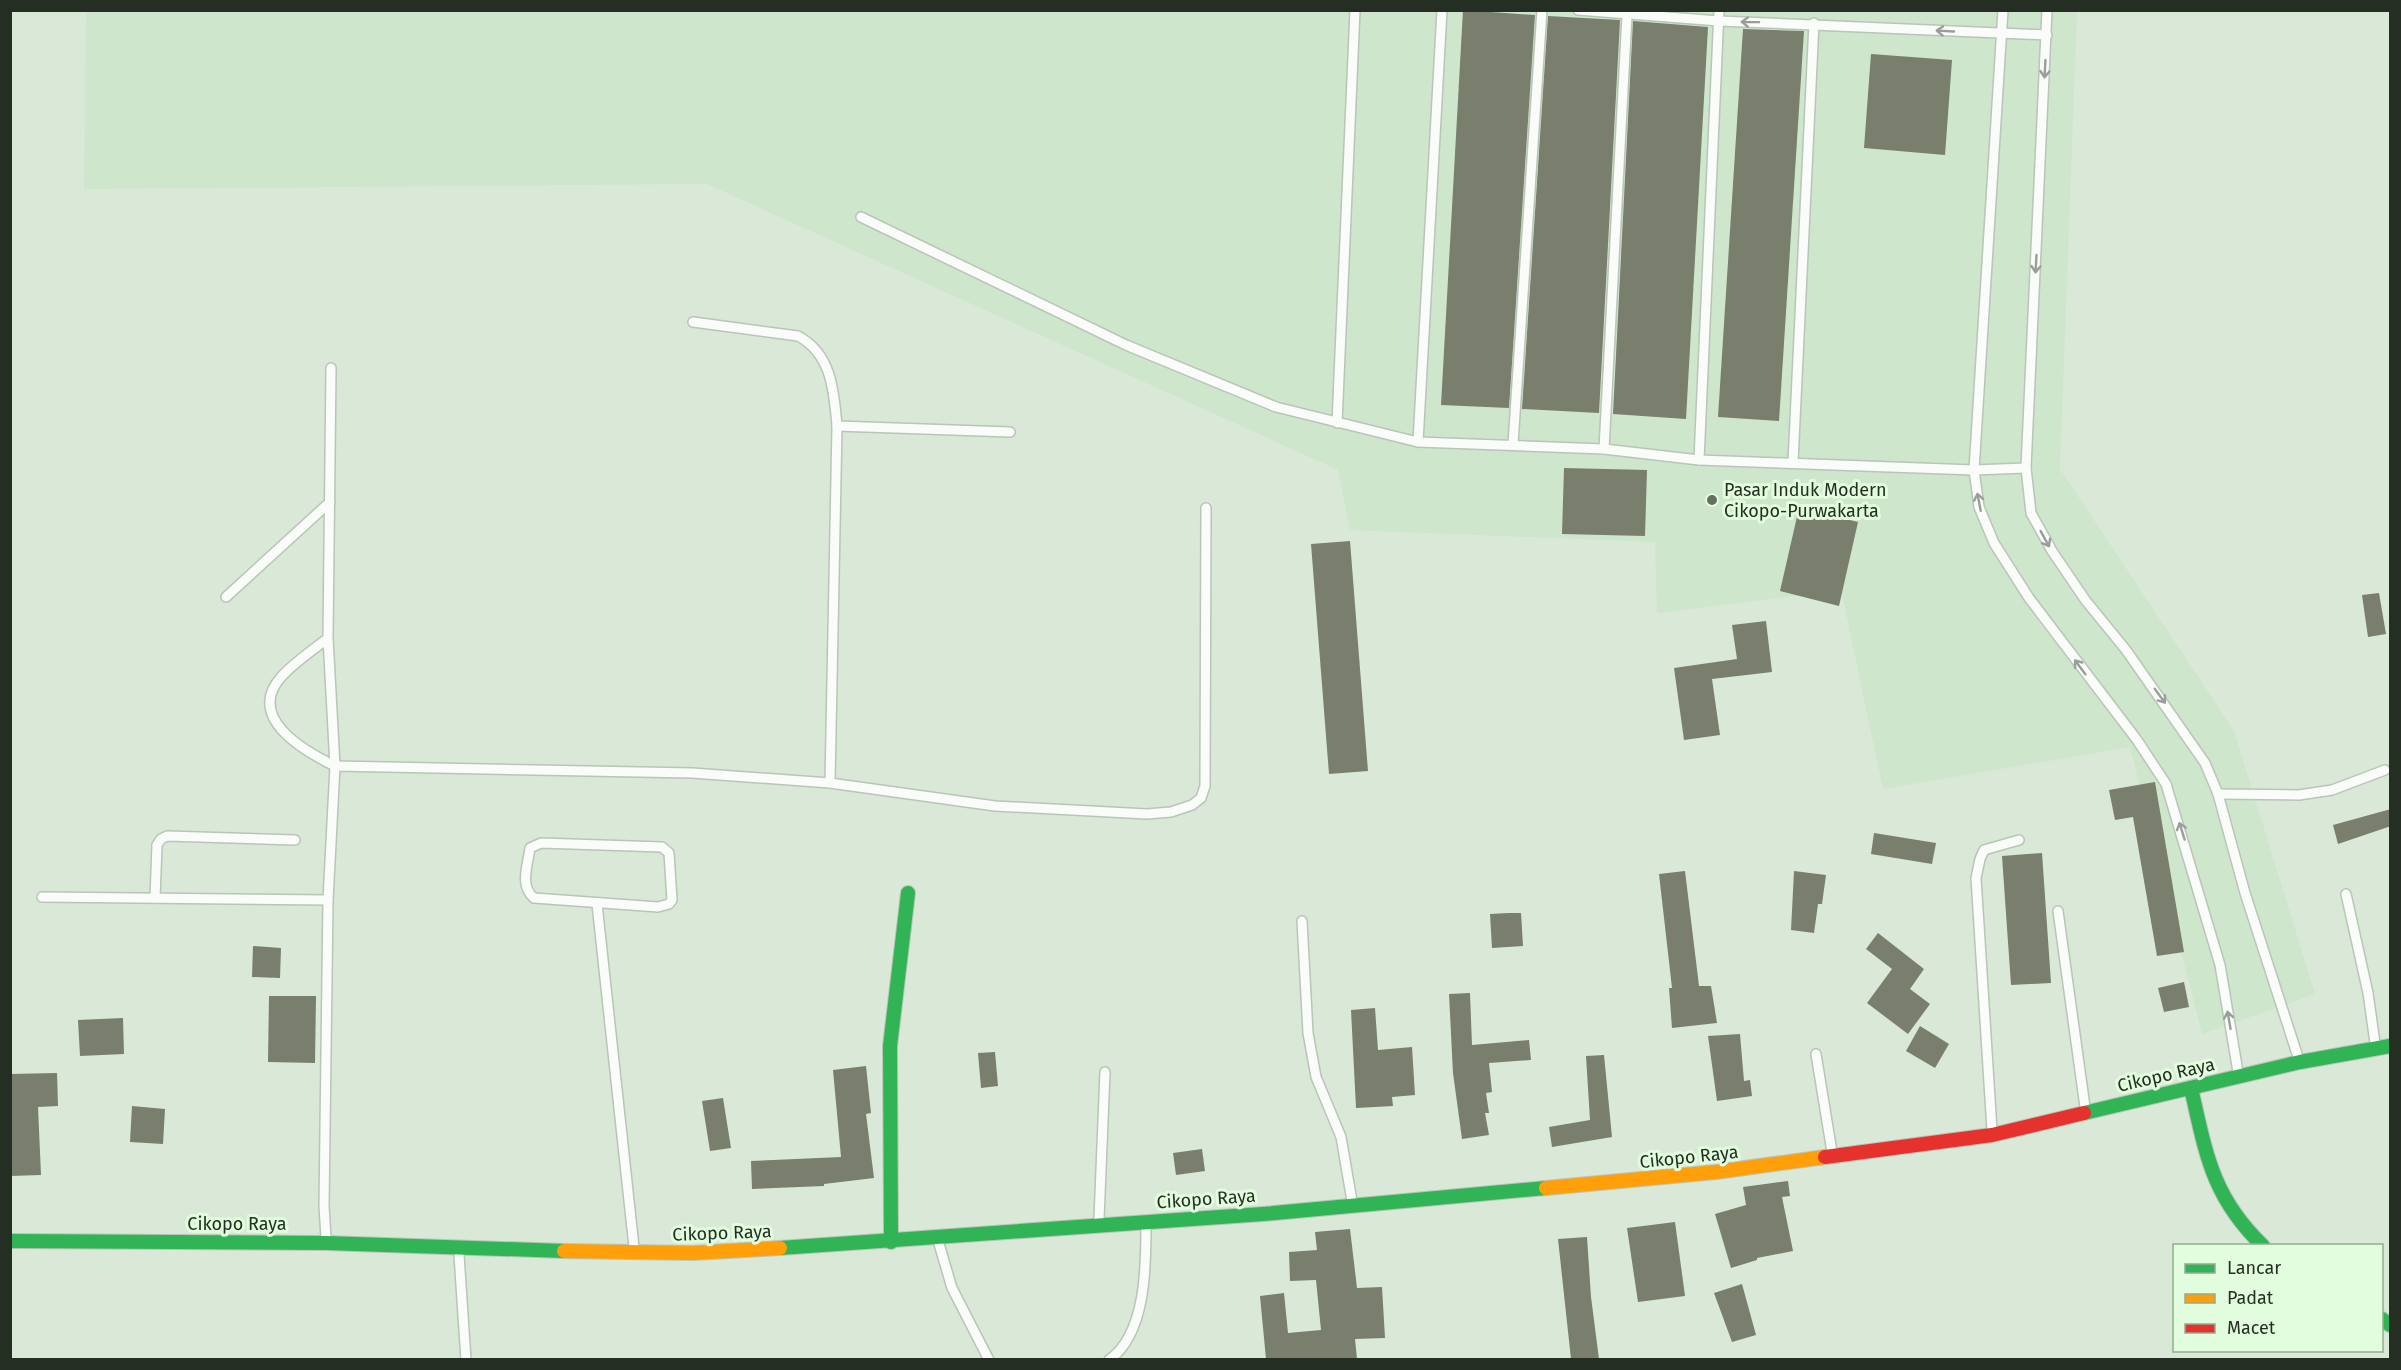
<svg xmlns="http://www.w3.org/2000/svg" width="2401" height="1370" font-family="'Fira Sans',sans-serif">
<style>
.built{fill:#cee6cb}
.building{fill:#797e6d}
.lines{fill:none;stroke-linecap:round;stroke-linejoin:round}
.lane-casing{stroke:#b9c5b7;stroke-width:12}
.fast-casing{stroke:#b9c5b7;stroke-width:16}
.slow-casing{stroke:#b9c5b7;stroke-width:16}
.jam-casing{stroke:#b9c5b7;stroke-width:16}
.lane{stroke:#f9fcf9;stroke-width:9}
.fast{stroke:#30b455;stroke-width:14}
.slow{stroke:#ff9f0a;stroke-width:14}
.jam{stroke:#e5322d;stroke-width:14}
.oneway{stroke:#999f98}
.poi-dot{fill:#646f62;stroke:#e2fdde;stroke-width:2}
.labels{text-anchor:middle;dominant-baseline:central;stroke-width:6;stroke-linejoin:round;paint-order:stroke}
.poi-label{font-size:18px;fill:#242e22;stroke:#e2fdde;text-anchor:start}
.street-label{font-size:18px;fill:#242e22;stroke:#e2fdde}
</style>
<rect width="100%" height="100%" fill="#dae8d8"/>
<!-- built -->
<path class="built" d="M86 11H2077L2060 469 2234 731 2315 994 2202 1034 2130 747 1883 789 1841 590 1657 613 1655 542 1350 530 1338 470 707 184 84 189Z"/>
<!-- building -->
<g class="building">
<path d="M1463 10 1535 15 1509 408 1441 405Z"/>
<path d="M1548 16 1620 20 1599 413 1522 409Z"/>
<path d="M1633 21 1708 27 1686 419 1613 414Z"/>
<path d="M1743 29 1804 31 1779 421 1718 417Z"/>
<path d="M1871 54 1952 60 1945 155 1864 148Z"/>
<path d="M1564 468 1647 470 1645 536 1562 534Z"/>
<path d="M1799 508 1858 522 1839 606 1780 591Z"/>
<path d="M1350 541 1368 771 1329 774 1311 544Z"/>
<path d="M2379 593 2386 634 2368 637 2362 595Z"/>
<path d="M1766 621 1772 672 1712 679 1720 735 1684 740 1674 668 1737 659 1732 625Z"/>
<path d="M2155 782 2184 952 2157 956 2133 817 2115 820 2109 790Z"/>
<path d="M2391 809V826L2338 844 2333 825Z"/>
<path d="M1874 833 1936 843 1932 864 1871 854Z"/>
<path d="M2042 853 2051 983 2011 985 2002 856Z"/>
<path d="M1685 871 1699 986H1711L1717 1023 1672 1028 1669 988H1672L1659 874Z"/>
<path d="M1794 871 1826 875 1822 904H1818L1814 933 1791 930Z"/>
<path d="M1509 913H1521L1523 946 1492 948 1490 914Z"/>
<path d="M1878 933 1924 969 1910 989 1930 1004 1908 1034 1867 1003 1892 969 1866 949Z"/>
<path d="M253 946 281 948 280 978 252 977Z"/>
<path d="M2184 982 2189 1007 2164 1012 2158 988Z"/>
<path d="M1470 993 1472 1045 1529 1040 1531 1060 1489 1063 1492 1092 1486 1093 1489 1113H1485L1489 1135 1462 1139 1453 1073 1449 994Z"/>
<path d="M269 996H316L315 1063 268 1062Z"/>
<path d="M1375 1008 1378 1050 1412 1047 1415 1095 1392 1097 1393 1106 1356 1108 1351 1010Z"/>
<path d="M123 1018 124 1054 80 1056 78 1020Z"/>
<path d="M1920 1026 1949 1044 1935 1068 1906 1051Z"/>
<path d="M1740 1034 1744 1081 1750 1080 1752 1096 1717 1101 1708 1036Z"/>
<path d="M995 1052 998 1086 981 1088 978 1053Z"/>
<path d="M1604 1055 1612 1137 1552 1147 1549 1127 1590 1120 1586 1056Z"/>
<path d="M866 1066 871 1113 866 1114 874 1178 824 1184V1186L752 1189 751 1161 841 1157 833 1070Z"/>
<path d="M57 1073 58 1106 38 1107 41 1175 10 1176V1074Z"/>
<path d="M723 1098 731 1148 710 1151 702 1101Z"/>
<path d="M132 1106 165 1109 163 1144 130 1142Z"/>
<path d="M1202 1149 1205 1171 1176 1175 1173 1153Z"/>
<path d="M1788 1181 1790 1196 1782 1197 1793 1251 1757 1258V1260L1731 1268 1715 1214 1746 1205 1743 1187Z"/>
<path d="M1675 1222 1685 1296 1638 1302 1627 1228Z"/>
<path d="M1350 1229 1357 1288 1382 1287 1385 1338 1355 1339 1357 1359H1266L1260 1296 1284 1293 1288 1333 1321 1330 1316 1280 1290 1281 1289 1252 1317 1250 1315 1232Z"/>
<path d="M1587 1237 1591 1297 1599 1359H1571L1558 1239Z"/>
<path d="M1742 1284 1756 1335 1732 1342 1714 1293Z"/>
</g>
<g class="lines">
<defs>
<g id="lane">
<path d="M1578 10 1719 21 2047 35"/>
<path d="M2003 10 1974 470 1979 507 1994 543 2029 598 2137 740 2166 784 2220 965 2238 1072"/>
<path d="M2047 10 2026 468 2031 513 2052 551 2086 601 2126 650 2205 763 2218 794 2245 893 2298 1057"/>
<path d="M861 217 1126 345 1276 407 1418 442 1604 449 1699 460 1974 470 2026 468"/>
<path d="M693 322 798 336C832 354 834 392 837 426L830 783"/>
<path d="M1337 423 1355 10"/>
<path d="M837 426 1010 432"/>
<path d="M1418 442 1442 10"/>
<path d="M1513 444 1542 10"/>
<path d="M1604 449 1627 15"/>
<path d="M1699 460 1719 10"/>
<path d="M1793 462 1814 23"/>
<path d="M226 597 330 502"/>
<path d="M328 638C313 650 295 662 282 676 244 717 304 751 335 766L328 638 331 368"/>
<path d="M2218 794 2299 795 2332 790 2385 770"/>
<path d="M541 843 662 847 669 853 672 900 669 904 658 907 534 898C519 886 528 864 530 848Z"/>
<path d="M2346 894 2368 993 2375 1043"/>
<path d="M42 897 328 900"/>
<path d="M155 898 157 845 161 839 167 836 295 840"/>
<path d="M597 904 634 1247"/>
<path d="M2058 911 2085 1107"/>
<path d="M1302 921 1308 1033 1316 1077 1341 1137 1352 1201"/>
<path d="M1816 1054 1832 1152"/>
<path d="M1992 1130 1976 878 1980 859 1984 850 2019 840"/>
<path d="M1099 1219 1105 1072"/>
<path d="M326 1238 324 1206 328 900 335 766 692 773 830 783 995 806 1147 814 1171 812 1192 805 1201 798 1205 786 1206 508"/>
<path d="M939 1244 952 1288 989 1360"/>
<path d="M459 1255 466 1360"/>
<path d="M1109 1360C1146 1334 1146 1267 1146 1226"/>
</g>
<g id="fast">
<path d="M2191 1088C2206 1154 2212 1197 2263 1246"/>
<path d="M2084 1113 2300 1062 2390 1046"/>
<path d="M10 1241 326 1243 564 1251"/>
<path d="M891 1242 890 1046 908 893"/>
<path d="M780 1248 1263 1214 1546 1188"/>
<path d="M2382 1319 2390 1325"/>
</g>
<g id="slow">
<path d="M1546 1188 1716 1172 1825 1157"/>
<path d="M564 1251 693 1253 780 1248"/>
</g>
<path id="jam" d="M1825 1157 1992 1135 2084 1113"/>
</defs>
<!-- lane casing -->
<use href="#lane" class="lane-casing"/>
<!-- fast casing -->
<use href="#fast" class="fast-casing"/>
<!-- slow casing -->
<use href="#slow" class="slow-casing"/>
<!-- jam casing -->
<use href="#jam" class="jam-casing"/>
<!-- lane -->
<use href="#lane" class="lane"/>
<!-- fast -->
<use href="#fast" class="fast"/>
<!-- slow -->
<use href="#slow" class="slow"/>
<!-- jam -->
<use href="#jam" class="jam"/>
</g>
<!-- one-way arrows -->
<defs><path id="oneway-shaft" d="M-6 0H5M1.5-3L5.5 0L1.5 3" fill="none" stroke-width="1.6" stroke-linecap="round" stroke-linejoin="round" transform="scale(1.5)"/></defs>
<g class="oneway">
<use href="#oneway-shaft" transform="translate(1750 22) rotate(-179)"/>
<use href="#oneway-shaft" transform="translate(1945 31) rotate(-177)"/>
<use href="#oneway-shaft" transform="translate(2045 69) rotate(93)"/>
<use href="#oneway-shaft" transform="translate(2036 264) rotate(93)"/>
<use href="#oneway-shaft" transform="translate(1979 502) rotate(-101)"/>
<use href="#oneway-shaft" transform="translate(2045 539) rotate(61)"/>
<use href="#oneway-shaft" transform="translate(2080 667) rotate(-127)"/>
<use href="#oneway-shaft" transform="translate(2160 696) rotate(54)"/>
<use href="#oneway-shaft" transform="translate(2182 831) rotate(-107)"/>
<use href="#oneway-shaft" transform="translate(2229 1020) rotate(-100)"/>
</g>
<!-- markers -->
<circle class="poi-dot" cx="1712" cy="500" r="6"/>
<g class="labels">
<!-- poi labels -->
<g class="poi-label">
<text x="1724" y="490">Pasar Induk Modern<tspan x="1724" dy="21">Cikopo-Purwakarta</tspan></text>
</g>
<!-- street labels -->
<g class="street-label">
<text transform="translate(2166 1075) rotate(-13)">Cikopo Raya</text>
<text transform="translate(1689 1157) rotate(-6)">Cikopo Raya</text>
<text transform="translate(1206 1199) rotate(-4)">Cikopo Raya</text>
<text x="237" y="1224">Cikopo Raya</text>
<text transform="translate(722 1233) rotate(-2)">Cikopo Raya</text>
</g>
</g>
<!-- border -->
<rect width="2401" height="1370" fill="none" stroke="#242e22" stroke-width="24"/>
<!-- legend -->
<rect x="2173" y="1244" width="210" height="108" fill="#e2fdde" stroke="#96aa93" stroke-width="1.5"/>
<rect x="2185" y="1264" width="30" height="9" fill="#30b455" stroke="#96aa93" stroke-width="1.5"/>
<text x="2227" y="1274" font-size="18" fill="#242e22">Lancar</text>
<rect x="2185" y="1294" width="30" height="9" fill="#ff9f0a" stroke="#96aa93" stroke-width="1.5"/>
<text x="2227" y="1304" font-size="18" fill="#242e22">Padat</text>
<rect x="2185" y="1324" width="30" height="9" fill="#e5322d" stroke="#96aa93" stroke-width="1.5"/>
<text x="2227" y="1334" font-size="18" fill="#242e22">Macet</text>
</svg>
